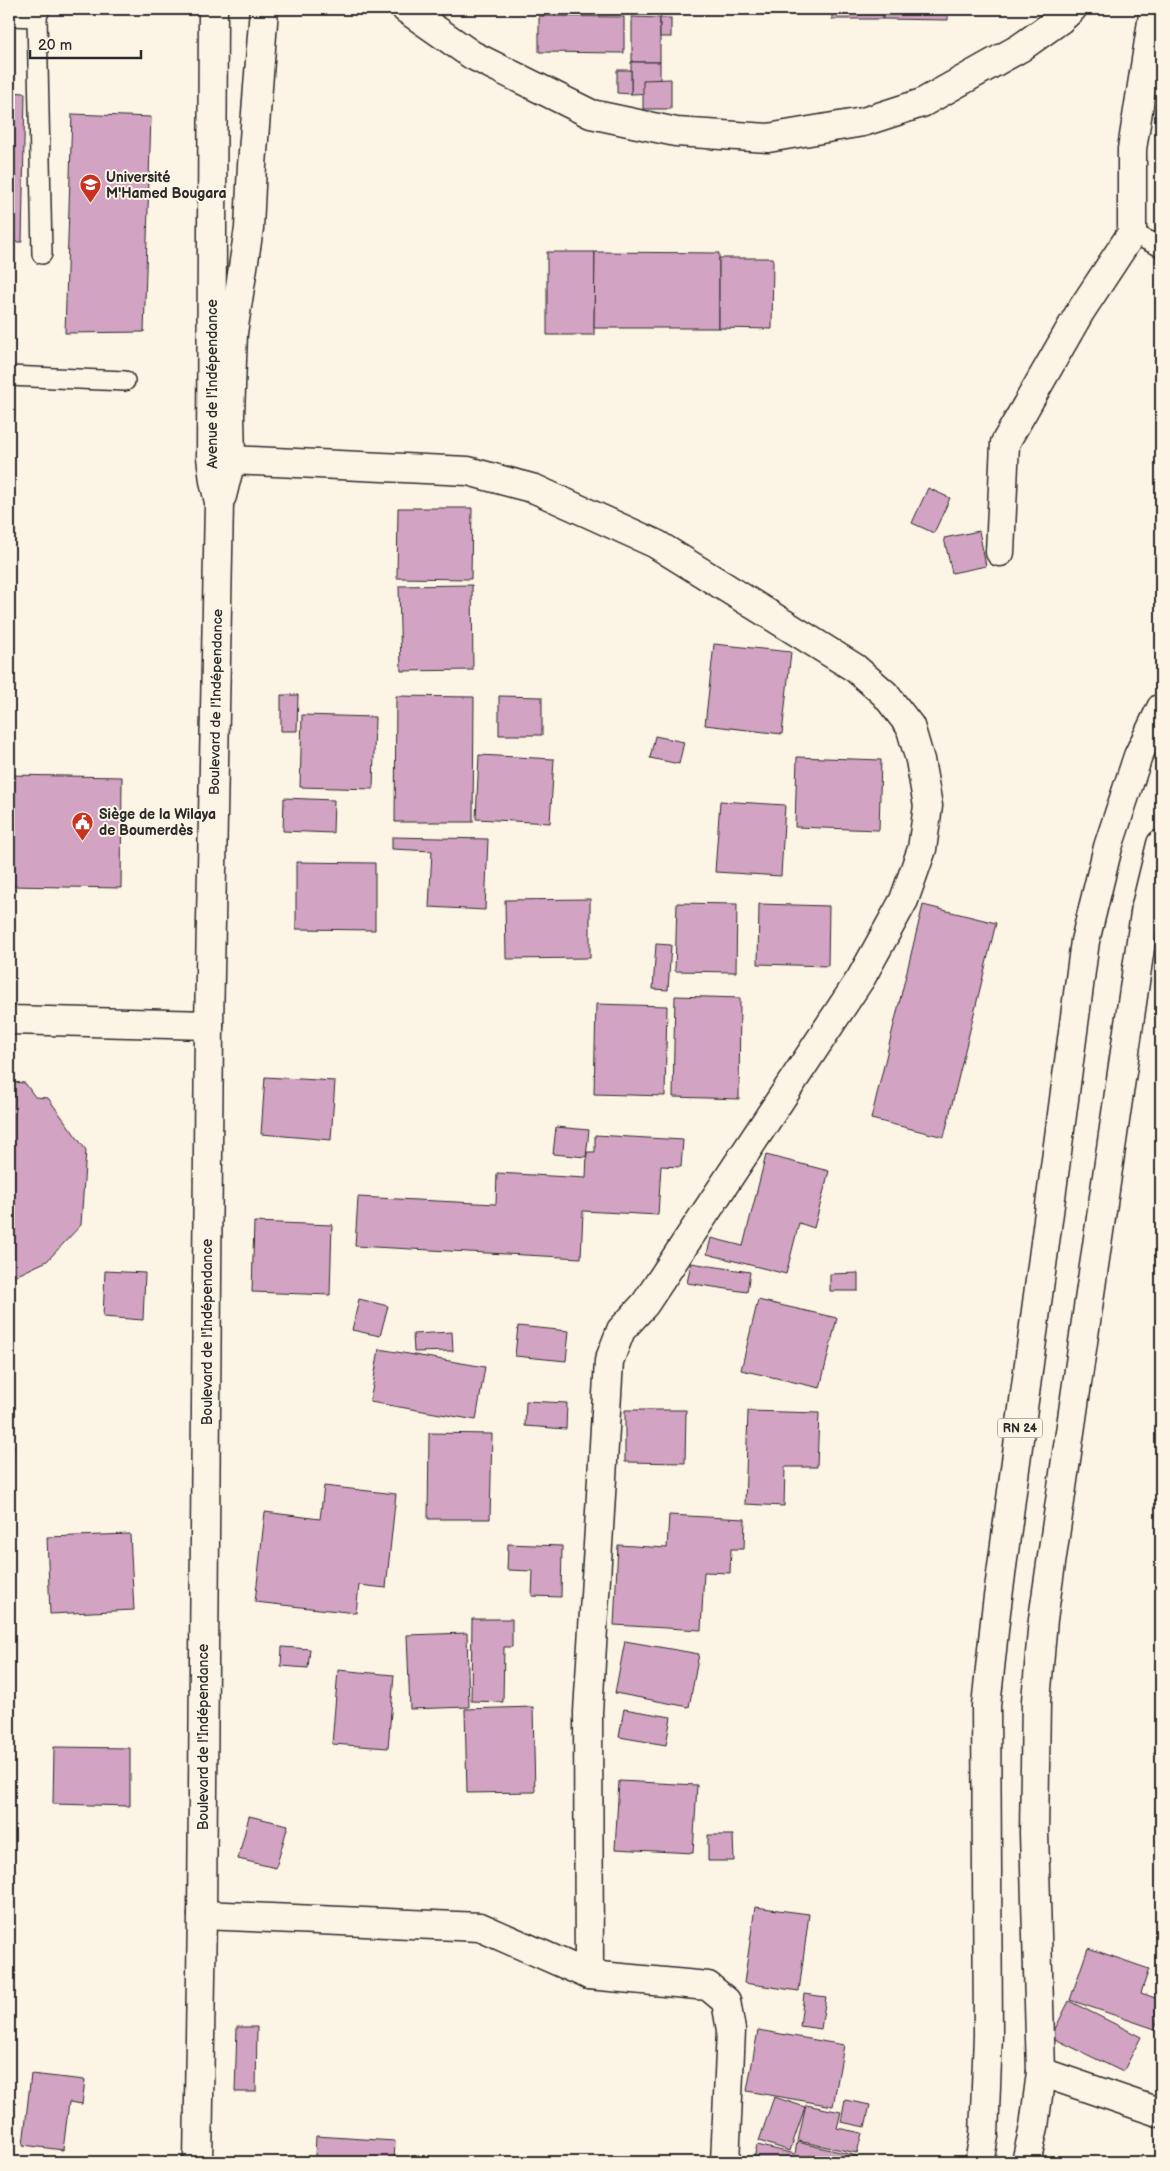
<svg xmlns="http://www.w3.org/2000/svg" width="1170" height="2171" font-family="'Balsamiq Sans',sans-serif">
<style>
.building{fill:#d3a3c3;stroke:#2b2b2b}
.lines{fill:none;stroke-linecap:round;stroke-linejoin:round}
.service-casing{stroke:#2b2b2b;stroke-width:22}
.minor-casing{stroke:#2b2b2b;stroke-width:31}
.secondary-casing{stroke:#2b2b2b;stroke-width:31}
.primary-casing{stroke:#2b2b2b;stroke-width:31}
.service{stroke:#fcf5e5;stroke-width:19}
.minor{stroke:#fcf5e5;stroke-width:28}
.secondary{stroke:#fcf5e5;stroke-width:28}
.primary{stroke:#fcf5e5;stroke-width:28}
.labels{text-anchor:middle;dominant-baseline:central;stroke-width:4;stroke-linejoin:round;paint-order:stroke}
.shield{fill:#fcf5e5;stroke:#6a6863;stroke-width:1}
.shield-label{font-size:12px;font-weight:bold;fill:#2b2b2b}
.poi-label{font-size:14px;font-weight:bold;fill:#2b2b2b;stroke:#fcf5e5;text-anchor:start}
.street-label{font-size:14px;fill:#2b2b2b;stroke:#fcf5e5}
</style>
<rect width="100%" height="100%" fill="#fcf5e5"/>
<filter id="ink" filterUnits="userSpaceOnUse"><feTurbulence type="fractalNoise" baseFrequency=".02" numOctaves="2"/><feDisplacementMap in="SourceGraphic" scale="10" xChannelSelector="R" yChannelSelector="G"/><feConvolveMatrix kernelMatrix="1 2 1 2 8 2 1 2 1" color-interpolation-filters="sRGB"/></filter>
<g filter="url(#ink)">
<!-- building -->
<g class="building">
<path d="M779 9H824V12L779 11Z"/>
<rect x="832" y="9" width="51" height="10"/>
<path d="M883 9H948V20L883 19Z"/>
<path d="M539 16 624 17V53L539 52Z"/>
<path d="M632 17 660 18V62H632Z"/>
<rect x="660" y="18" width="11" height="19"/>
<path d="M631 62H660V93L631 94Z"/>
<path d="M617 70H631V94L617 93Z"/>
<path d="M671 79V109H643V80Z"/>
<path d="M9 92 25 93 22 242H9Z"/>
<path d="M72 114 151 117 144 332 65 333Z"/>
<path d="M547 252H595L594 335H547Z"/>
<path d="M595 252 719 253V328H594Z"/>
<path d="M719 258H773L772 329 719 328Z"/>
<path d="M928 488 950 498 934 533 912 523Z"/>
<path d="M398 508H472L471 579 397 578Z"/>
<path d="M979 531 986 566 952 573 944 538Z"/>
<path d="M472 585 473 670 401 671 399 586Z"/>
<path d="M714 644 791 652 782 734 705 725Z"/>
<path d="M281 695H298L297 731H281Z"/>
<path d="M396 696 474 697 473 822H395Z"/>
<path d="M499 696 542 697V735H499Z"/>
<path d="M302 715 375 717 373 789 300 787Z"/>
<path d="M655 736 684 742 679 764 650 758Z"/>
<path d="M479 755 554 759 550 823 476 819Z"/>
<path d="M797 757 881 760 879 830 795 827Z"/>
<path d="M9 775 122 777 121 888 9 886Z"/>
<path d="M284 798 334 800 333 833 283 831Z"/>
<path d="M720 801 785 805 781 876 715 872Z"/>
<path d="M392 837 488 839 485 910 429 907 432 851 392 849Z"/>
<path d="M296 862 375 863V930L296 929Z"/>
<path d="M590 899V958L506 959 505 900Z"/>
<path d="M677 903 737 904 736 972 675 971Z"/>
<path d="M759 904 829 906 828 966 758 964Z"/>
<path d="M923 905 996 923 944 1137 871 1119Z"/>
<path d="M656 944 671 945 668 990 653 989Z"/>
<path d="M675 996 740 998 739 1099 673 1097Z"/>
<path d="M596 1004 667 1006 665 1096 594 1094Z"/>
<path d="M265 1077 335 1081 331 1140 261 1134Z"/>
<path d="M9 1082 25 1083 35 1097 48 1098 86 1150 81 1225 47 1261 9 1279Z"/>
<path d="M556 1127 589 1130 586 1157 553 1154Z"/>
<path d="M595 1135 683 1140 681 1167 661 1166 658 1215 583 1211 581 1258 355 1246 358 1197 496 1204 497 1173 586 1178 587 1152H595Z"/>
<path d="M766 1155 829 1171 814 1228 799 1223 786 1274 707 1254 711 1238 743 1246Z"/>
<path d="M254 1222 332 1225 330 1295 252 1292Z"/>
<path d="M691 1263 750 1272 747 1292 687 1283Z"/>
<path d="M105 1271 145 1273 143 1320 103 1317Z"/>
<path d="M858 1273V1291H830V1274Z"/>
<path d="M359 1299 388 1306 380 1336 352 1330Z"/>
<path d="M758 1300 837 1318 820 1388 741 1370Z"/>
<path d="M518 1326 569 1331 566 1361 515 1356Z"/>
<path d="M452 1332 453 1351 414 1352 413 1334Z"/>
<path d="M379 1349 485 1367 476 1420 370 1402Z"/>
<path d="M526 1401 567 1403 566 1429 525 1426Z"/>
<path d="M625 1410H686L685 1463 625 1462Z"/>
<path d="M748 1411 819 1413 817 1467H785L784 1506 745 1504Z"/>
<path d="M429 1433 492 1434 490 1519H428Z"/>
<path d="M9 1445H14L9 1514Z"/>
<path d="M324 1486 396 1494 386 1588 359 1585 356 1613 255 1602 265 1512 320 1519Z"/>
<path d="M669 1515 745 1519 744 1549H731L730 1573 704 1572 701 1630 614 1625 618 1545 667 1548Z"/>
<path d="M130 1534 134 1610 50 1614 47 1537Z"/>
<path d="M508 1544 562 1546 561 1597 532 1596 533 1571 507 1570Z"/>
<path d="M472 1619H512V1647H504L503 1702 471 1701Z"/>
<path d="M467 1633 469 1707 410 1709 407 1635Z"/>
<path d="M625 1641 699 1654 689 1707 615 1693Z"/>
<path d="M282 1647 310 1649 308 1668 281 1666Z"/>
<path d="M338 1670 394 1675 388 1748 332 1744Z"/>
<path d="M533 1707 535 1792 467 1793 465 1709Z"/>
<path d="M624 1709 671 1717 666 1745 619 1737Z"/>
<path d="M54 1747 130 1748V1806L53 1804Z"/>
<path d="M619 1781 697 1785 693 1853 615 1849Z"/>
<path d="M249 1816 288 1825 276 1868 238 1859Z"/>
<path d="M708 1835H733L734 1861H708Z"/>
<path d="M755 1907 809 1914 799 1991 744 1983Z"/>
<path d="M1088 1948 1149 1969 1141 1993 1161 2000V2009L1155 2029 1070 2000Z"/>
<path d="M804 1994 826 1997 821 2029 800 2026Z"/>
<path d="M1069 2001 1141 2037 1123 2072 1051 2037Z"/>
<path d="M237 2027H257L256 2092H235Z"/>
<path d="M758 2030 844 2045 833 2106 747 2091Z"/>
<path d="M31 2074 85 2080 82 2104 69 2102 63 2150 23 2145Z"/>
<path d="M774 2097 805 2107 790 2151 759 2141Z"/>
<path d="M845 2100 870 2105 865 2127 841 2122Z"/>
<path d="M806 2105 841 2112 837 2128 862 2133 857 2153 798 2141Z"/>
<path d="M316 2136 395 2141 394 2162H331L332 2158 315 2156Z"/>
<path d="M797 2142 857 2156 856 2162H753L757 2145 795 2154Z"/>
</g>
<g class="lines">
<defs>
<g id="service">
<path d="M40 9 37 17 42 254"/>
<path d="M9 16 37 17"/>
<path d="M1132 233 1161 247"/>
<path d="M9 376 125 381"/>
</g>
<g id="minor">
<path d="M406 9 472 55 591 114 676 132 768 138 863 122 922 103 1020 48 1061 19 1072 9"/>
<path d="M231 460 468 471 535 489 656 544 855 668 885 694 910 726 920 760 928 806 922 849 904 900 861 978 645 1304 621 1330 609 1361 588 1712 589 1975"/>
<path d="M1000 552 1005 443 1080 312 1132 233V149L1154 9"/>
<path d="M9 1020 209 1025"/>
<path d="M202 1915 480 1927 589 1975 708 1986 726 2001 731 2030 725 2162"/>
<path d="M1041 2072 1161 2113"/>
</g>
<g id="secondary">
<path d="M222 496 231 460 230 415 233 333 249 228 252 165 264 9"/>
<path d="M198 2162 202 1915 209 1025 219 502 214 481 211 457 213 9"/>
</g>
<g id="primary">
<path d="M979 2162 984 2136 988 2035 986 1706 996 1612 1085 941 1108 847 1138 756 1161 708"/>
<path d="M1026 2162 1034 2127 1041 2072 1034 1833 1036 1701 1043 1619 1146 906 1161 844"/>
</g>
</defs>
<!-- service casing -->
<use href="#service" class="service-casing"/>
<!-- minor casing -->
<use href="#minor" class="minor-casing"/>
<!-- secondary casing -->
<use href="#secondary" class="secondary-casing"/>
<!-- primary casing -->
<use href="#primary" class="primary-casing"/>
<!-- service -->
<use href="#service" class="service"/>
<!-- minor -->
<use href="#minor" class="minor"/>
<!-- secondary -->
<use href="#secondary" class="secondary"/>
<!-- primary -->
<use href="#primary" class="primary"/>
</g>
</g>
<!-- icons -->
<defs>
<symbol id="university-pin" viewBox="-11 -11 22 30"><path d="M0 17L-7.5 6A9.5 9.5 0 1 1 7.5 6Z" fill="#c8321e" stroke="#fcf5e5"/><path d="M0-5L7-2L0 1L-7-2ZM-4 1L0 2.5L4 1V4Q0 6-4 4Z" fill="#fff"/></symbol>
<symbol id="civic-pin" viewBox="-11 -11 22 30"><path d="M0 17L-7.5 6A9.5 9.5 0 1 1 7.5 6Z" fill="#c8321e" stroke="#fcf5e5"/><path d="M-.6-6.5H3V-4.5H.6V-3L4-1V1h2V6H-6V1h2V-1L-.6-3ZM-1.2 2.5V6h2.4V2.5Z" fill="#fff"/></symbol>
</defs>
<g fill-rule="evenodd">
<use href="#university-pin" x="78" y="172" width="25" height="34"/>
<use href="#civic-pin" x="70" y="810" width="25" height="34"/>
</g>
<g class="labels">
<!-- shield labels -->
<rect class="shield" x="997.5" y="1418.5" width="45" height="19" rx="4"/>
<g class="shield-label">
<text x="1020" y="1428">RN 24</text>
</g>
<!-- poi labels -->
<g class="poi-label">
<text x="106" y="177">Université<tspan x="106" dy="16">M'Hamed Bougara</tspan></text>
<text x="99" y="814">Siège de la Wilaya<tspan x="99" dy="16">de Boumerdès</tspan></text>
</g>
<!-- street labels -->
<g class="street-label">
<text transform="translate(212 384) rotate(-90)">Avenue de l'Indépendance</text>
<text transform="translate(216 702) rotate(-89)">Boulevard de l'Indépendance</text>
<text transform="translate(207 1332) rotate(-90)">Boulevard de l'Indépendance</text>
<text transform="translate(203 1737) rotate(-90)">Boulevard de l'Indépendance</text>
</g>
</g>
<!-- margin -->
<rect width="1170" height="2171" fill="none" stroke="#fcf5e5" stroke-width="30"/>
<rect x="15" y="15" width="1140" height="2141" fill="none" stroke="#2b2b2b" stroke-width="2" filter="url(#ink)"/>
<!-- scale -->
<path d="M30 50v8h111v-8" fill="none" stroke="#2b2b2b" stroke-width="2.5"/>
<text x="38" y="50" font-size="15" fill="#2b2b2b" stroke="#fcf5e5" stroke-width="4" paint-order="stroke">20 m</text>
</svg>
